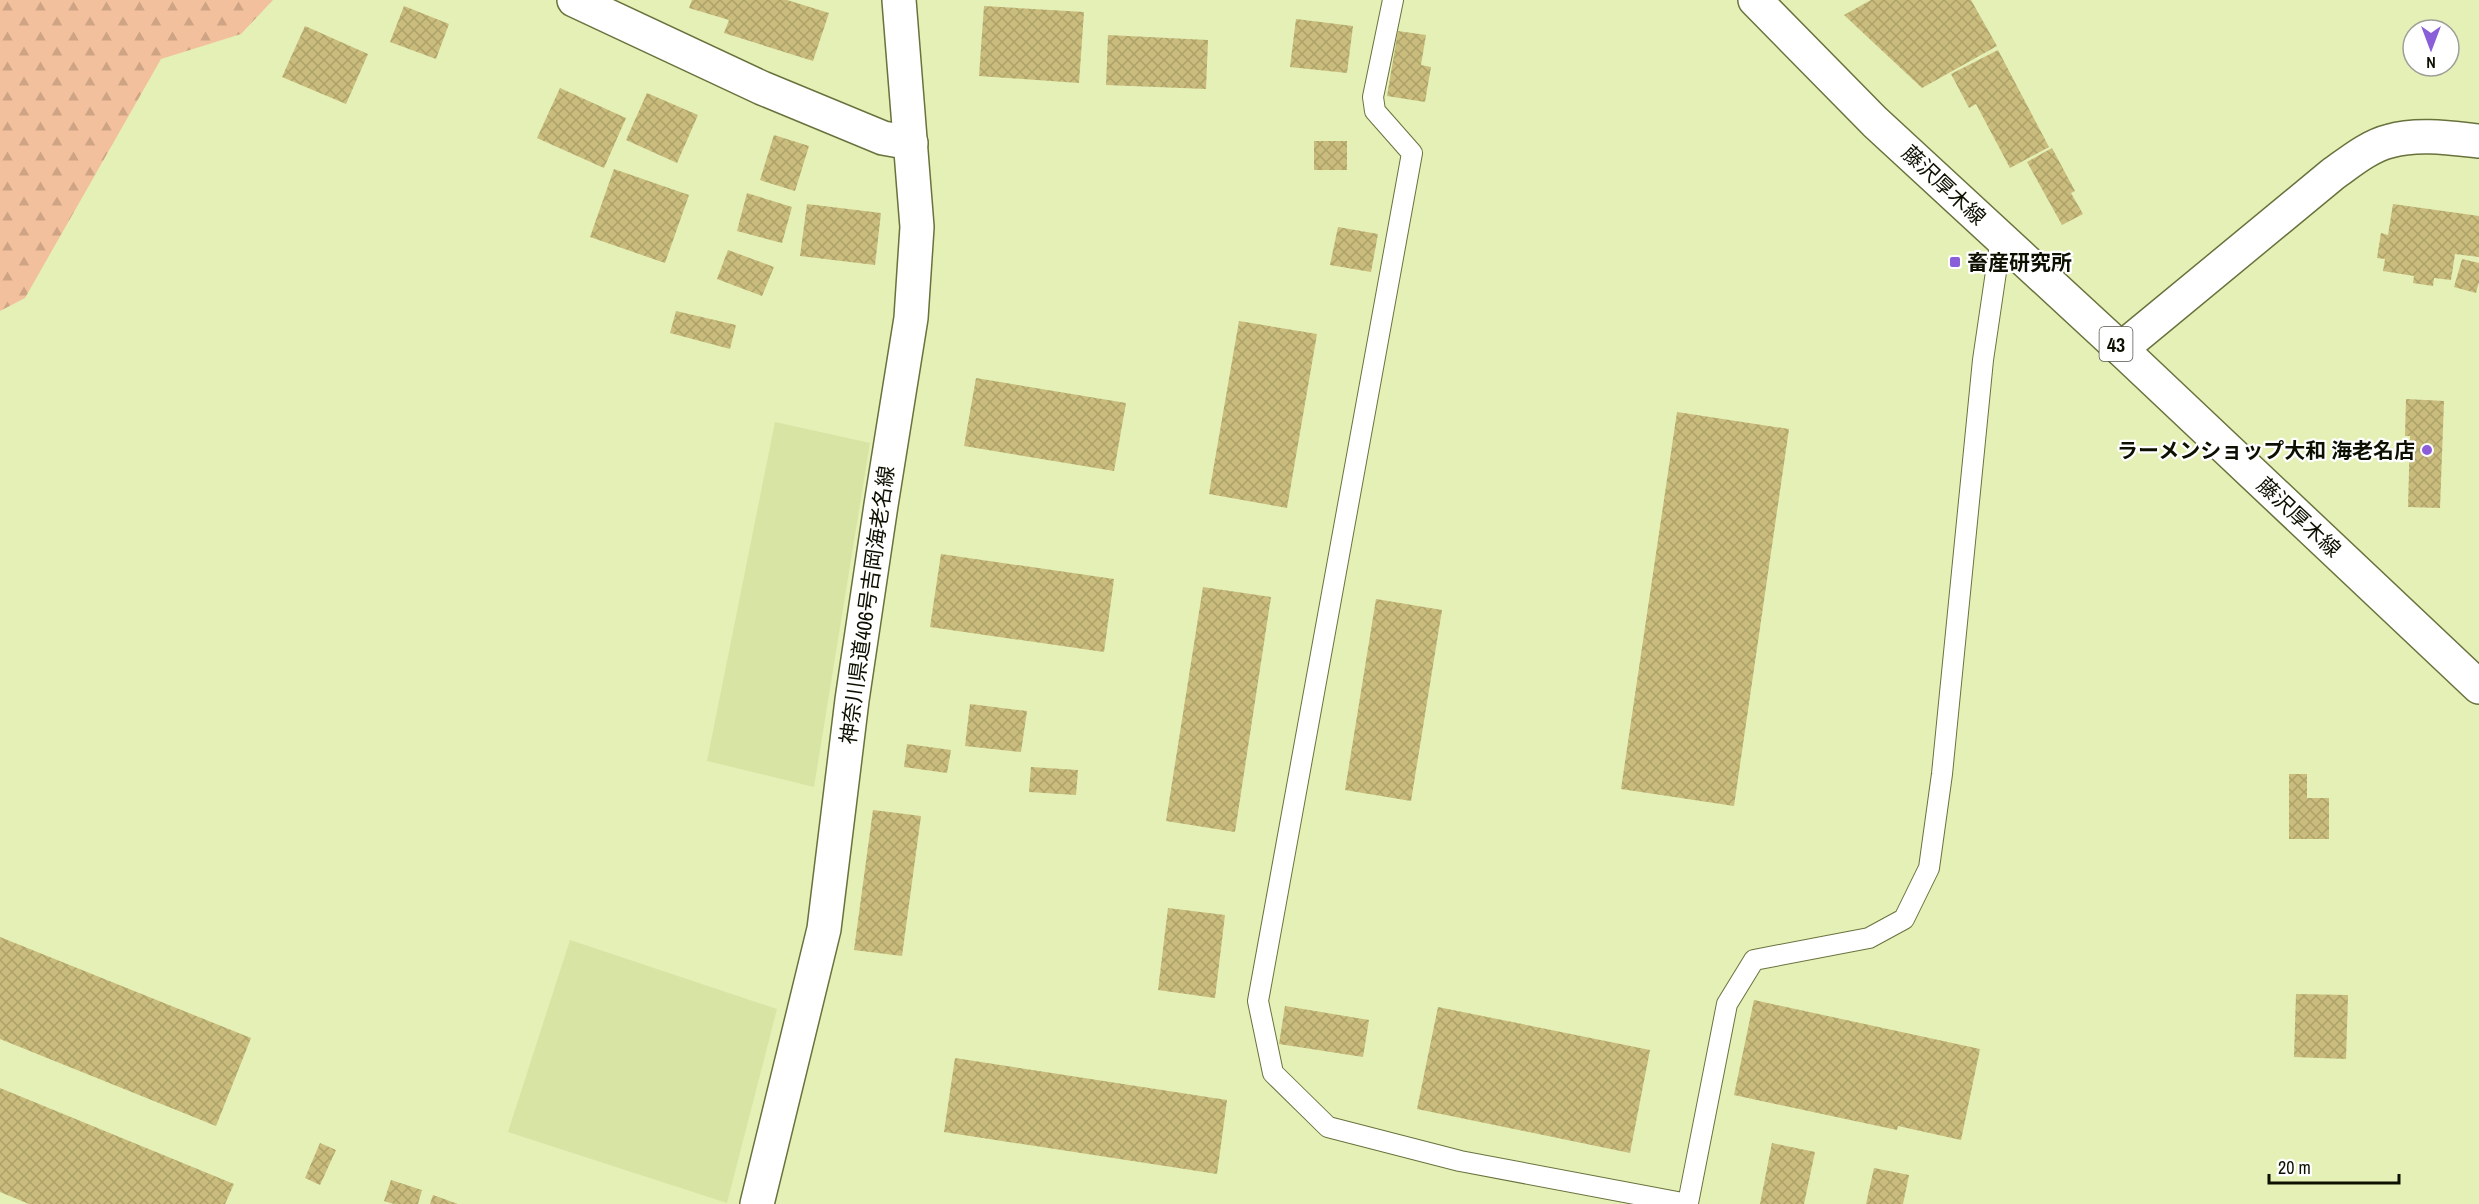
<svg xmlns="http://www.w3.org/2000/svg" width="2479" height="1204" font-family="'Archivo Narrow','Noto Sans JP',sans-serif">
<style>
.built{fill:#d7e4a4}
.forest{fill:url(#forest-firs)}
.building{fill:url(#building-cross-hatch)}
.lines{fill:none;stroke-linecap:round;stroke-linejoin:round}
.service-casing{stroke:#69723d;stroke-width:22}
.minor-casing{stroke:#69723d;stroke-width:36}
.secondary-casing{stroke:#69723d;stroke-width:36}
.primary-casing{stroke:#69723d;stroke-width:36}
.service{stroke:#fff;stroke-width:20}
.minor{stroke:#fff;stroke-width:33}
.secondary{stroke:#fff;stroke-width:33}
.primary{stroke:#fff;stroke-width:33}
.poi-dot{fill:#8a5ed8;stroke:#fff;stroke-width:2}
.labels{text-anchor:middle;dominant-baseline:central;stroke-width:4.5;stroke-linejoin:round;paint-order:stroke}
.shield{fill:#fff;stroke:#56584c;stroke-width:1.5}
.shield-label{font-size:20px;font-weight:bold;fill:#0d1000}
.street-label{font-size:21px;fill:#0d1000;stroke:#fff}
.poi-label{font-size:21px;font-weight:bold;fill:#0d1000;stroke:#fff;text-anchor:start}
</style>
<defs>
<pattern id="forest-firs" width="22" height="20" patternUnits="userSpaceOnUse" patternTransform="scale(1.5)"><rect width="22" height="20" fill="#f2c09c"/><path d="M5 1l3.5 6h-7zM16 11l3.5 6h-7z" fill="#cea485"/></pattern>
<pattern id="building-cross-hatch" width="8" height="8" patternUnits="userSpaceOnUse" patternTransform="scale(1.5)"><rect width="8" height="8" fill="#cabc7c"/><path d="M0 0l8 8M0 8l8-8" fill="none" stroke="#aca169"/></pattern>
</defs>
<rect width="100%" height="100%" fill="#e4f0b6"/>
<!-- built -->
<g class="built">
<path d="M775 422 870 443 814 787 707 761Z"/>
<path d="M570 940 777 1009 727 1203 508 1132Z"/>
</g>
<!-- forest -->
<path class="forest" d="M0 0H273L241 34 161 59 25 298 0 311Z"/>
<!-- building -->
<g class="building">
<path d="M692 0H787L829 13 813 61 724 33 729 20 689 8Z"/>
<path d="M1871 0H1971L1997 46 1922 88 1844 15Z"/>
<path d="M404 6 449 24 436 59 390 42Z"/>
<path d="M984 6 1084 12 1079 83 979 76Z"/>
<path d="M1296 19 1353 26 1347 73 1290 67Z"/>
<path d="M305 26 368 54 346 104 282 77Z"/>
<path d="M1398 31 1426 35 1421 65 1431 67 1425 102 1387 96Z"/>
<path d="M1108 35 1208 40 1206 89 1106 85Z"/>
<path d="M1998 50 2049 147 2010 168 1976 104 1969 108 1951 74Z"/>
<path d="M560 88 626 118 604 168 537 138Z"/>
<path d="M647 93 698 115 677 163 626 140Z"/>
<path d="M774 135 809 146 795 191 760 180Z"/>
<rect x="1314" y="141" width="33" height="29"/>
<path d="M2052 148 2075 191 2071 193 2083 214 2062 225 2027 162Z"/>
<path d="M614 169 689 195 665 263 590 237Z"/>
<path d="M747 193 792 207 782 243 737 231Z"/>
<path d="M807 204 881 213 875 265 800 256Z"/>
<path d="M2393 204 2479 216V257L2455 254 2451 280 2434 278 2433 286 2413 283 2414 276 2383 271 2385 259 2377 258 2381 233 2388 235Z"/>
<path d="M1338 227 1378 234 1371 272 1330 265Z"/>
<path d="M728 250 774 267 762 296 717 279Z"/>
<path d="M2462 259 2479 263V282L2476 293 2454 287Z"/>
<path d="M676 311 736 325 730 349 670 333Z"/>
<path d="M1239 321 1317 334 1287 508 1209 494Z"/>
<path d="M976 378 1126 403 1114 471 964 446Z"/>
<path d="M2406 399 2444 401 2440 508 2408 507 2410 436H2405Z"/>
<path d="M1677 412 1789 429 1734 806 1621 789Z"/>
<path d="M941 554 1114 579 1104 652 930 627Z"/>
<path d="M1203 587 1271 597 1235 832 1166 821Z"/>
<path d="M1376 599 1442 610 1411 801 1345 790Z"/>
<path d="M970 704 1027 711 1021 752 965 746Z"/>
<path d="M907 744 951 750 947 773 904 767Z"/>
<path d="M1031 767 1078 770 1076 795 1029 792Z"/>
<path d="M2289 774H2307V798H2329V839H2289Z"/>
<path d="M873 810 921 816 902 956 854 950Z"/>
<path d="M1168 908 1225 915 1215 998 1158 990Z"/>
<path d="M0 937 251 1038 216 1126 0 1039Z"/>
<path d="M2296 994 2348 995 2346 1059 2294 1057Z"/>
<path d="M1754 1000 1980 1049 1961 1140 1898 1126 1897 1130 1734 1095Z"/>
<path d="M1285 1006 1369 1020 1363 1057 1279 1044Z"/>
<path d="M1438 1007 1650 1050 1630 1153 1417 1109Z"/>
<path d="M955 1058 1227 1100 1217 1174 944 1132Z"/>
<path d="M0 1088 234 1184 225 1204H29L0 1192Z"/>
<path d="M320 1143 336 1150 320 1185 305 1178Z"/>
<path d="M1772 1143 1815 1152 1804 1204H1760Z"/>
<path d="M1874 1168 1909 1175 1903 1204H1866Z"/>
<path d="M391 1180 422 1190 418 1204H394L384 1201Z"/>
<path d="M433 1195 458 1204H430Z"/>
</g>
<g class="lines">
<defs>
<g id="service">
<path d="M1393 0 1373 97 1375 111 1412 153 1258 1001 1273 1073 1328 1127 1460 1161 1688 1204"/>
<path d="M1688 1203 1727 1004 1754 960 1869 938 1904 919 1929 868 1942 774 1983 360 2001 238"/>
</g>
<g id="minor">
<path d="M574 0 762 88 883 138 911 143"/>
<path d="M2121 349 2333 174C2350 162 2369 146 2390 141 2417 133 2451 138 2479 141"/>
</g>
<path id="secondary" d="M757 1204 824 929 852 700 881 505 911 318 917 227 899 0"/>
<path id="primary" d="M1755 0 1875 122 2121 349 2479 687"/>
</defs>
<!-- service casing -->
<use href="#service" class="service-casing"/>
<!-- minor casing -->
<use href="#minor" class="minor-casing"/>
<!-- secondary casing -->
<use href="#secondary" class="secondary-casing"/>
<!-- primary casing -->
<use href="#primary" class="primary-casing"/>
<!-- service -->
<use href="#service" class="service"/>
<!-- minor -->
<use href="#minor" class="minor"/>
<!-- secondary -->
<use href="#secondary" class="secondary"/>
<!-- primary -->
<use href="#primary" class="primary"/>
</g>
<!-- markers -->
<g class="poi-dot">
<rect x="1949" y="256" width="12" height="12" rx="3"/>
<circle cx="2427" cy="450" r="6"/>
</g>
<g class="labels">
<!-- shield labels -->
<rect class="shield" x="2099.5" y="327" width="33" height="34" rx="4.5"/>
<g class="shield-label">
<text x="2116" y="344">43</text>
</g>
<!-- street labels -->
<g class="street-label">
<text transform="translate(1944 185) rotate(43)">藤沢厚木線</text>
<text transform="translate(2299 517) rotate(43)">藤沢厚木線</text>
<text transform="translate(867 605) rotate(-82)">神奈川県道406号吉岡海老名線</text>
</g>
<!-- poi labels -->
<g class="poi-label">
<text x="1967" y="262">畜産研究所</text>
<text x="2415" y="450" text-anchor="end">ラーメンショップ大和 海老名店</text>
</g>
</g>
<!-- north arrow -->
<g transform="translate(2431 48) rotate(180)"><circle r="28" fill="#ffffff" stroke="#9e9f99" stroke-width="1.5"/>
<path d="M0-4.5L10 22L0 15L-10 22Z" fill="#8a5ed8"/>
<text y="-9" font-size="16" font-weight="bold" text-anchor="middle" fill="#0d1000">N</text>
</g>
<!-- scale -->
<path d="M2269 1174v9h130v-9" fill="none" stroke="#0d1000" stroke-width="3"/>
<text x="2278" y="1174" font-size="18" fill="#0d1000" stroke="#ffffff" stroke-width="4.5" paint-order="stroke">20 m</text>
</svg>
